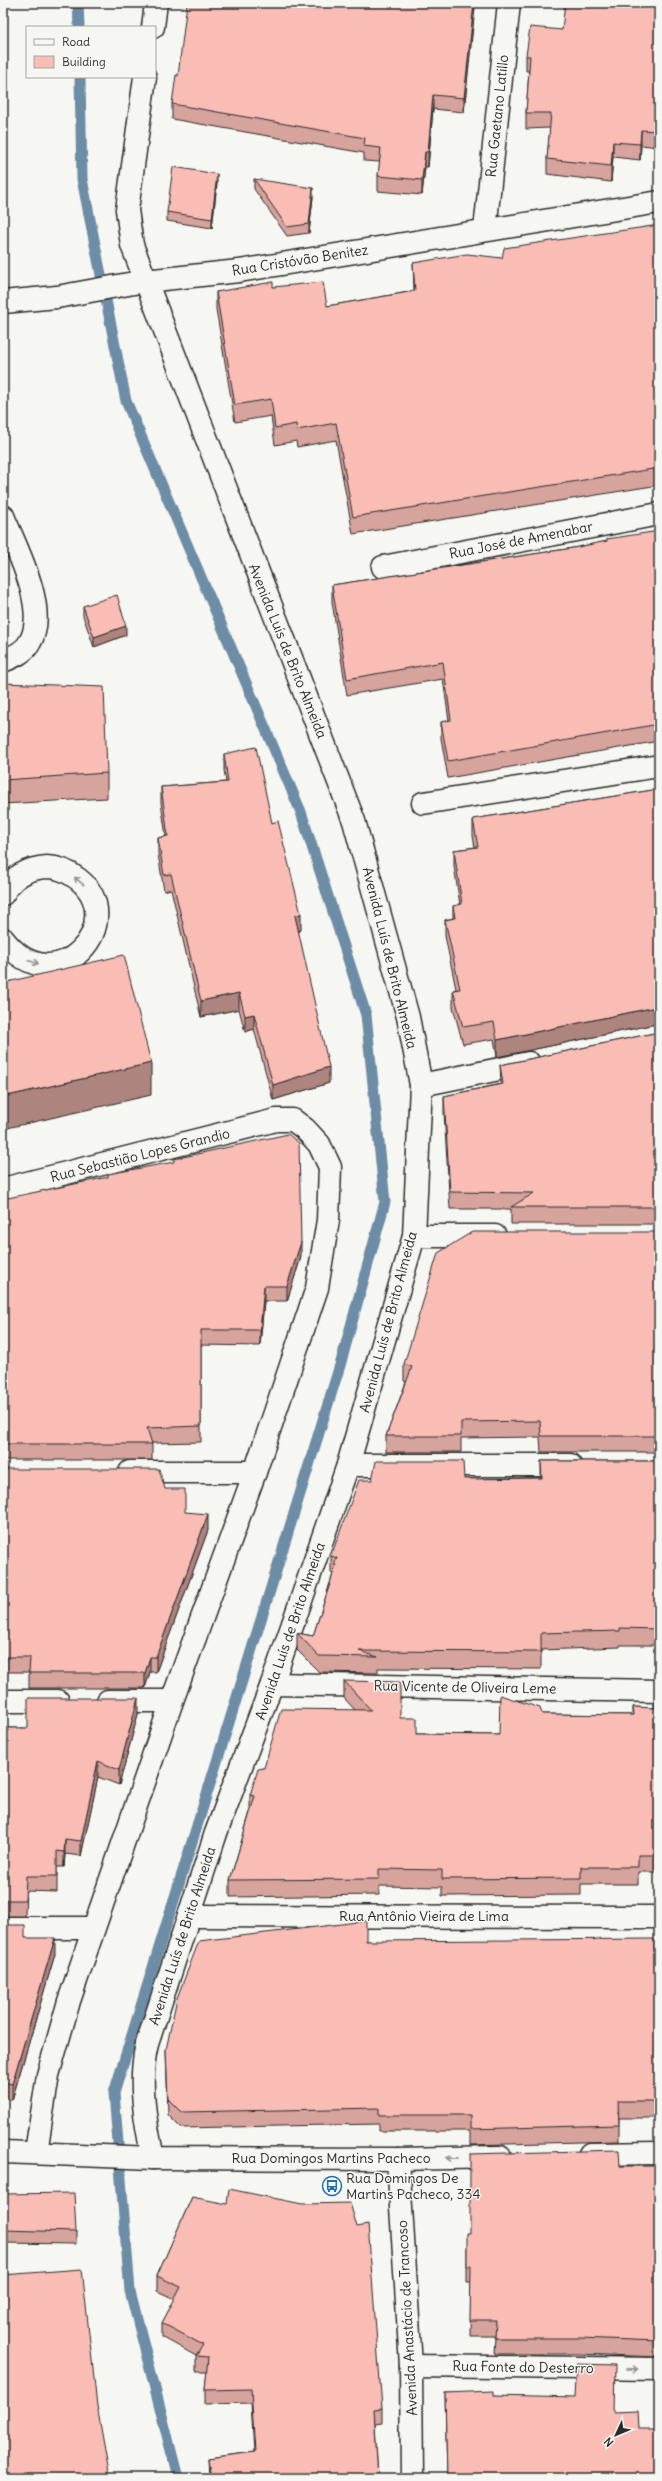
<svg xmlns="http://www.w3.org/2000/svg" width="662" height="2481" font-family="Delius,sans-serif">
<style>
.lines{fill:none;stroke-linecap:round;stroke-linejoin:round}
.stream{stroke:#6d8ca5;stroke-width:11}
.street-casing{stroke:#2b2b2b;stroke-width:25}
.street{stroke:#f6f6f2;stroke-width:22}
.wall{fill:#d6a39d;stroke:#2b2b2b}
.shaded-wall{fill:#ae847f;stroke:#2b2b2b}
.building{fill:#f9bdb6;stroke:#2b2b2b}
.oneway{stroke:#90908e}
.labels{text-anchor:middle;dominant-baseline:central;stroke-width:3;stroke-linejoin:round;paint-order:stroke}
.street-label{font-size:14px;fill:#2b2b2b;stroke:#f6f6f2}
.poi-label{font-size:14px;fill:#2b2b2b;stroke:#f6f6f2;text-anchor:start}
</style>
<rect width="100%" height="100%" fill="#f6f6f2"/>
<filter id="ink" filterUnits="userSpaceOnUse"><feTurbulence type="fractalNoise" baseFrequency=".025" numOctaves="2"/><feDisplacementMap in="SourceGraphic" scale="8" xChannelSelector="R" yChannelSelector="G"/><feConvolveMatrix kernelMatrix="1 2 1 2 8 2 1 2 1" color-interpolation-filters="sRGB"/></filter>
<g filter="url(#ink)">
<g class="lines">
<!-- stream -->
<g class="stream">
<path d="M78 3 79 27"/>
<path d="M80 77 82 179 126 401 301 812 366 1015 385 1202 341 1362 114 2093 130 2291 178 2478"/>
</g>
<defs>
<g id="street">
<path d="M153 27 156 3"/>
<path d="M145 77 127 210 132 245 354 821 408 1017 421 1085 414 1236 348 1465 272 1684 216 1833 147 2044C138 2081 145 2121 153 2158"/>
<path d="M485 230 509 3"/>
<path d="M3 302 57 297 145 281 239 271 659 202"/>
<path d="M3 516C16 548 49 609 30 642 25 652 13 657 3 661"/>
<path d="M383 567 659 514"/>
<path d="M423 803 659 766"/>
<path d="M3 894C12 877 28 868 47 867 59 867 69 872 78 879 131 920 57 1009 3 939"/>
<path d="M421 1085 529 1063"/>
<path d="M3 1189 276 1120H293L305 1129 319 1144 330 1167 328 1220 317 1288 255 1472 172 1701 69 2001 48 2075 36 2152"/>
<path d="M414 1236H495"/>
<path d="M348 1465H570"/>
<path d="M130 1472H255"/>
<path d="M272 1684 659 1691"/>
<path d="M3 1701H58"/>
<path d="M108 1701H172"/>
<path d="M190 1916 659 1917"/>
<path d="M3 1928H93"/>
<path d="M3 2152 153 2158 398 2159 500 2157"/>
<path d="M590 2154 659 2153"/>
<path d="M398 2159 411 2366 412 2478"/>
<path d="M411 2366 659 2369"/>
</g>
</defs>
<!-- street casing -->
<use href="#street" class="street-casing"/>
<!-- street -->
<use href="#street" class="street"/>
</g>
<!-- wall -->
<g class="wall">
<path d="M475 3 464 112 433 109 428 167H425L422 195 378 191V176L380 162 364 161V153L172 119V104L178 76Z"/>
<path d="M659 3V147L641 145 640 160 613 157 611 182 547 174V159L550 128 526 129V113L529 71H526V56L562 30Z"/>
<path d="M254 179 313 197 309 233 287 236 254 189Z"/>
<path d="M217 183 212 228 167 221V212Z"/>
<path d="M659 225V485L353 534 336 440 297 447 296 441 275 445 271 416 235 422 216 309V292L273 287 327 306 414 291 413 263 502 258Z"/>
<path d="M659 531V741L448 778 441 738V722L449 721 443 679 347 695 332 602V585L573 548Z"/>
<path d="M83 606 126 635 94 647 83 616Z"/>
<path d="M3 683 107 773V798L3 804Z"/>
<path d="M224 754 272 823 301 930 298 931 329 1083 273 1100 254 1029 245 1032 239 1009 201 1017 171 889 164 891 158 854V838L166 836 161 803V787L226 782 224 770Z"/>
<path d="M659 789V1025L656 1024 497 1057 494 1039 463 1044 453 1007V990L456 989 445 936V920L453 918V906L460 905 454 866V850L475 847 473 836V819Z"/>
<path d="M659 1032V1224H511V1209H450L444 1113V1096L501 1084 500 1065Z"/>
<path d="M3 1199 301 1257 287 1301H264L260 1346 201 1345V1442L152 1443V1460H3Z"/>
<path d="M659 1232V1452H541L540 1437 461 1438V1452H386V1436L406 1382 404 1381V1364Z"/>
<path d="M541 1461H659V1645H620V1647L541 1650V1669L378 1668V1673L319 1672 297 1650V1633L313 1636 333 1574 331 1573V1556L464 1479 541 1478Z"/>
<path d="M3 1469 165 1489 185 1512 208 1530 156 1672H150L145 1688H29V1672H3Z"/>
<path d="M344 1681 400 1718 417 1734 499 1735 542 1714 633 1715V1707L655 1708 659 1704V1872H638V1884H581V1895L442 1896V1887L379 1886V1895L230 1897V1880L250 1812V1795L264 1768 355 1710 344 1698Z"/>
<path d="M138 1714 119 1785 98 1777 81 1856 65 1854 64 1867H57V1892L26 1891 25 1916H3V1728H28Z"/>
<path d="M3 1925 25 1938 55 1954 12 2100 3 2097Z"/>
<path d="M366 1941 659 1960V2118H619V2141L470 2145V2131H379V2124L181 2128 168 2115 166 2050Z"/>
<path d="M620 2166H659V2357L579 2354H495L496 2336H470L471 2282H467V2249L470 2233Z"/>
<path d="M3 2194 76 2232V2244L3 2243Z"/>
<path d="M192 2197 382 2408V2423L375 2424 378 2478H209L208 2458 254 2452 251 2403 205 2404V2390L207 2371H196V2356L162 2337V2323L175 2299 157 2291V2276Z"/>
<path d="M445 2393 494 2395 614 2412 638 2428 659 2478H447Z"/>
</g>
<!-- shaded-wall -->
<g class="shaded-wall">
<path d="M474 3H475V8L464 112V98Z"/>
<path d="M433 95V109L428 167V152Z"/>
<path d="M641 130V145L640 160V144Z"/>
<path d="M613 142V157L611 182V166Z"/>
<path d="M425 152V167L422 195V180Z"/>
<path d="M217 174V183L212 228V219Z"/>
<path d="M313 188V197L309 233V224Z"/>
<path d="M126 626V635L94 647V637Z"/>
<path d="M301 914V930L295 932V916Z"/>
<path d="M239 993V1009L201 1017V1001Z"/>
<path d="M656 1007V1024L497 1057V1040Z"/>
<path d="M254 1014V1029L245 1032V1016Z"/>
<path d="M151 1063V1095L3 1129V1097Z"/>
<path d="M329 1067V1083L273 1100V1085Z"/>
<path d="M301 1242V1257L287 1301V1286Z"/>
<path d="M264 1286V1301L260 1346V1330Z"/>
<path d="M208 1514V1530L156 1672V1657Z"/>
<path d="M150 1657V1672L145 1688V1673Z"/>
<path d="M138 1698V1714L119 1785V1770Z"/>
<path d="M98 1761V1777L81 1856V1841Z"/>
<path d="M65 1839V1854L64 1867V1852Z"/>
<path d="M55 1938V1954L12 2100V2084Z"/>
</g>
<!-- building -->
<g class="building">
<path d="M187 3H474L464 98 433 95 428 152H425L422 180 378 176 381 148 364 146 365 138 172 104 176 75 178 76Z"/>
<path d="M565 3H659V131L641 130 640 144 613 142 611 166 547 159 551 113H526L530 56H526L530 27 562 30Z"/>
<path d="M173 167 217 174 212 219 167 212Z"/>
<path d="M254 179 313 188 309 224 287 227Z"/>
<path d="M659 225V468L353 517 336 423 297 430 296 424 275 428 271 399 235 405 216 292 273 282V287L323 282 327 306 415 291 413 263 467 254 502 258 504 248Z"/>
<path d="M659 531V724L448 761 441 722 451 720 443 662 347 679 332 585 573 548 607 541V539Z"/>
<path d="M117 595 126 626 94 637 83 606Z"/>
<path d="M3 683 104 687 107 773 3 780Z"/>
<path d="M256 747 272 823 278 821 301 914 295 916 329 1067 273 1085 254 1014 245 1016 239 993 201 1001 171 874 164 875 158 838 168 836 161 787 228 782 224 754Z"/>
<path d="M659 789V1008L656 1007 497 1040 494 1022 463 1027 453 990 460 989 445 920 455 918 453 906 462 904 454 850 478 847 473 819Z"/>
<path d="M124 955 151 1063 3 1097V983Z"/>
<path d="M659 1032V1207H511L534 1193 450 1192 444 1096 503 1084 500 1065Z"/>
<path d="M288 1134 299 1143 301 1242 287 1286H264L260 1330H201V1426L147 1428 152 1444H3V1199L108 1177V1174L174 1162V1159Z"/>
<path d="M472 1232H659V1436H541L540 1421 461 1422V1436H386L412 1367 404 1364 438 1253Z"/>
<path d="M376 1461H463L464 1479 542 1478 541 1461H659V1629L620 1628V1631L541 1633V1652L359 1651 378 1657 319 1656 297 1633 313 1636 336 1565H334L337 1558 331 1556 359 1480H372Z"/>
<path d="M3 1469H159L165 1489H185V1512L208 1514 156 1657H150L145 1673H29L30 1657H3Z"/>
<path d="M344 1681 400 1682V1718H417V1734L499 1735 500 1695 540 1708 542 1714 634 1715 633 1707 655 1708V1704H659V1855H638V1867H581V1878L442 1879V1870L379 1869V1879L230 1880 255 1796 250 1795 258 1769 264 1768 281 1709 371 1710Z"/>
<path d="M28 1698H138L119 1770 98 1761 81 1841 65 1839 64 1852 57 1851V1876H26L25 1900H3V1728H28Z"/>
<path d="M366 1921V1941L654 1939 655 1960H659V2101H618L619 2125 470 2129V2115H379V2108L181 2112 168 2099 166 2050 177 1998 199 1941Z"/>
<path d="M3 1925H25V1938H55L12 2084 3 2082Z"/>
<path d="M619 2150 620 2166H659V2341L579 2338H495L496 2320H470L471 2266H467V2233H470V2154Z"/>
<path d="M229 2189 302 2204 350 2203 357 2227 368 2225 382 2408 374 2409 378 2478H211L208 2458 255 2452 251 2389 205 2390 208 2357 196 2356 203 2345 162 2323 181 2287 157 2276 192 2197 227 2204Z"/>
<path d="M74 2193 76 2232 3 2230V2194Z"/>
<path d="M82 2269 97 2406 110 2478H3V2275Z"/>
<path d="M577 2364 615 2365 614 2412 637 2411 638 2428H659V2478H447L445 2393 494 2391V2395L575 2397Z"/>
</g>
<!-- one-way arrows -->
<defs><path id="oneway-shaft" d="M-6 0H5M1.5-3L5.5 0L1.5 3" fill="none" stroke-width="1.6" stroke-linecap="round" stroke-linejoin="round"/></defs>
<g class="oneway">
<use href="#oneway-shaft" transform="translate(79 881) rotate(-140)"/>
<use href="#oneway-shaft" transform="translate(33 962) rotate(17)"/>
<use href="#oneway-shaft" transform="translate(452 2158) rotate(179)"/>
<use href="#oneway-shaft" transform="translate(632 2369) rotate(1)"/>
</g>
</g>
<!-- icons -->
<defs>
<symbol id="bus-ring" viewBox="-11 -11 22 22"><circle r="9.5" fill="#f6f6f2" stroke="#1f6fb2" stroke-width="1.5"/><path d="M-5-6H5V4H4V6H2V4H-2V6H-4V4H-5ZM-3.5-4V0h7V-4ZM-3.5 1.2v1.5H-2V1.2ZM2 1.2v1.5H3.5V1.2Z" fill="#1f6fb2"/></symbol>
</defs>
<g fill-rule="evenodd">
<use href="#bus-ring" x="321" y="2175" width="22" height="22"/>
</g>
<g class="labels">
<!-- street labels -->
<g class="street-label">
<text transform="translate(497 116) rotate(-84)">Rua Gaetano Latillo</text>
<text transform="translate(300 260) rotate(-9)">Rua Cristóvão Benitez</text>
<text transform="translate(521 540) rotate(-11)">Rua José de Amenabar</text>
<text transform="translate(288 651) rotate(68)">Avenida Luís de Brito Almeida</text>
<text transform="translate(390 958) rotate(76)">Avenida Luís de Brito Almeida</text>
<text transform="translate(140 1155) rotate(-14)">Rua Sebastião Lopes Grandio</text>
<text transform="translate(388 1322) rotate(-75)">Avenida Luís de Brito Almeida</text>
<text transform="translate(290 1631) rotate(-71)">Avenida Luís de Brito Almeida</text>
<text transform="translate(465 1687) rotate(1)">Rua Vicente de Oliveira Leme</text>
<text x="424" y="1916">Rua Antônio Vieira de Lima</text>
<text transform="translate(182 1936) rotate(-72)">Avenida Luís de Brito Almeida</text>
<text x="331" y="2158">Rua Domingos Martins Pacheco</text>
<text transform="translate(407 2318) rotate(-93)">Avenida Anastácio de Trancoso</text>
<text transform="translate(523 2367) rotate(1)">Rua Fonte do Desterro</text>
</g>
<!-- poi labels -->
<g class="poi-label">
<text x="346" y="2178">Rua Domingos De<tspan x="346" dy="16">Martins Pacheco, 334</tspan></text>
</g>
</g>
<!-- margin -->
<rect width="662" height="2481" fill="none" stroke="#f6f6f2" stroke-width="16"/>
<rect x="8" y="8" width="646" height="2465" fill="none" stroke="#2b2b2b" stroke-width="1.5" filter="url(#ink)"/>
<!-- legend -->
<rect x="26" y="26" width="130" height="52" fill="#f6f6f2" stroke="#a5a5a2"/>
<rect x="34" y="39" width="20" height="6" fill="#f6f6f2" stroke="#a5a5a2"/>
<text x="62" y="46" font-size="12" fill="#2b2b2b">Road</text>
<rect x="34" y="56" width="20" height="12" fill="#f9bdb6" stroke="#a5a5a2"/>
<text x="62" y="66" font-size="12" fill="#2b2b2b">Building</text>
<!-- north arrow -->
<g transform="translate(616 2435) rotate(226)" stroke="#f6f6f2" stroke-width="3" paint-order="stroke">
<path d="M0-3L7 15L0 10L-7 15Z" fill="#2b2b2b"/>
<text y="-6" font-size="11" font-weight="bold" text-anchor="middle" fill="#2b2b2b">N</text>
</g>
</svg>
